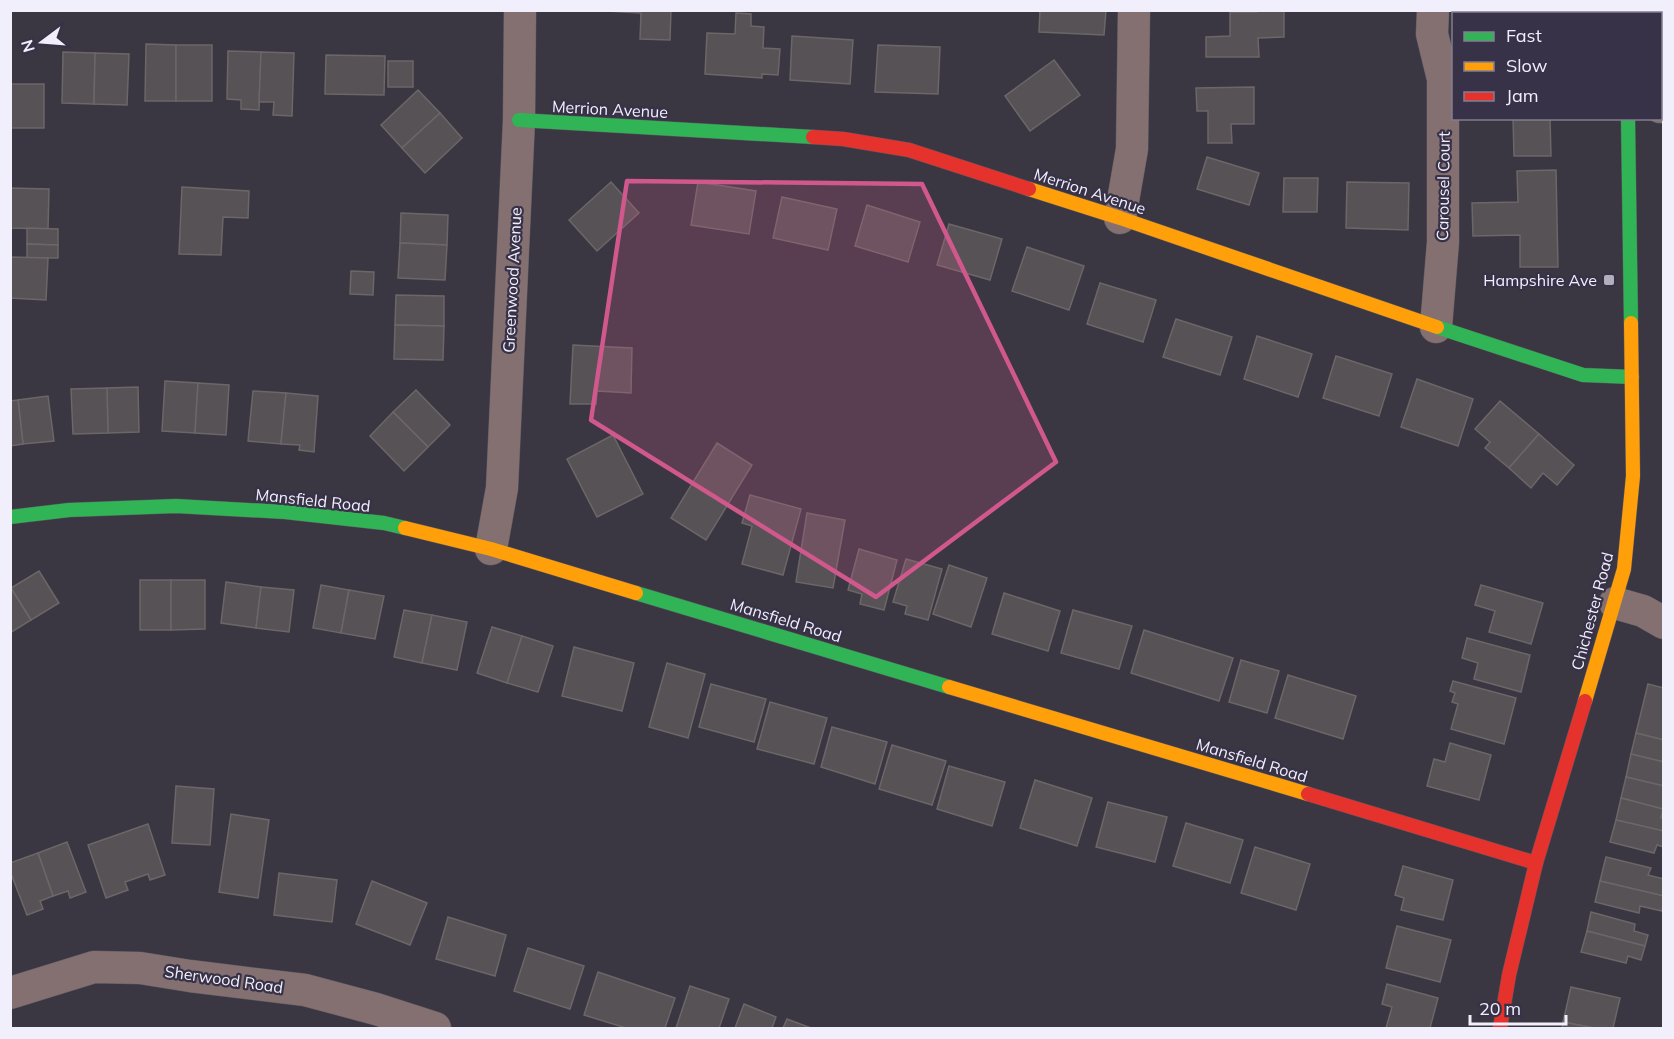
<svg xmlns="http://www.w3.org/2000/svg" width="1674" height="1039" font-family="Mulish,sans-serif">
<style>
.building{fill:#575255;stroke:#6c6668;stroke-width:1.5}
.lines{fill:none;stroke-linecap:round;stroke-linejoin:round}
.street-casing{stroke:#58555f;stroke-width:33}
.fast-casing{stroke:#58555f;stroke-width:15}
.slow-casing{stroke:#58555f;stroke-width:15}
.jam-casing{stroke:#58555f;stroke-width:15}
.street{stroke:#847071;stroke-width:32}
.fast{stroke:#30b455;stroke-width:14}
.slow{stroke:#ff9f0a;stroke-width:14}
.jam{stroke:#e5322d;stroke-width:14}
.marked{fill:#d0588c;fill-opacity:0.2;stroke:#d0588c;stroke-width:4.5;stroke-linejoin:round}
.poi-dot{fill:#b2afbc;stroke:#373247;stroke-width:2}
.labels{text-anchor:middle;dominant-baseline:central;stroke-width:4.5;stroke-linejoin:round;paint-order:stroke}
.street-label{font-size:16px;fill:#f2effd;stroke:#373247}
.poi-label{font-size:16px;fill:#f2effd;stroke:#373247;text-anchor:end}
</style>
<rect width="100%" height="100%" fill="#3a3742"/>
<!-- building -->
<g class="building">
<path d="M589 10H671L670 40 640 39 641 13Z"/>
<path d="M1040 10H1106L1104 35 1039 32Z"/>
<path d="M1257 10H1284V37L1258 38 1259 57H1206V37L1230 36V12H1257Z"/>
<path d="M736 13 751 14V26L764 27 763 48 780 49 778 75 762 74V78L705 74 707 33 735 34Z"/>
<path d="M792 36 853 40 850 84 790 80Z"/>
<path d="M146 44 176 45V101H145Z"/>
<rect x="176" y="45" width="36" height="56"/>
<path d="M878 45 940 47 938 94 875 92Z"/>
<path d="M228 51 261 52 259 110 241 109V100L227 99Z"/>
<path d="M63 52 95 53 94 104 62 103Z"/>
<path d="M261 52 294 53 292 116 273 115 274 102H259Z"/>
<path d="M95 53 129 54 127 105 94 104Z"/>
<path d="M326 55 385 56 384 95 325 94Z"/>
<path d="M1054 60 1080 95 1030 131 1005 96Z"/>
<rect x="388" y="61" width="25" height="26"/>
<rect x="11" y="84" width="33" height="44"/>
<path d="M1254 87V124H1231L1232 143H1208V111H1197L1196 88Z"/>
<path d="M418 90 440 113 402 148 381 125Z"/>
<path d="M440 113 462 138 425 173 402 148Z"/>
<path d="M1513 118H1550L1551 156H1514Z"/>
<path d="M1207 157 1259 173 1249 205 1197 189Z"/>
<path d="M1556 170 1558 267H1520V235L1473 236 1472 203 1518 202 1517 171Z"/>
<path d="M1284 178H1318L1317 212H1283Z"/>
<path d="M611 182 639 213 597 251 569 220Z"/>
<path d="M698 182 756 191 749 234 691 225Z"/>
<path d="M1347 182 1409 183 1408 230 1346 228Z"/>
<path d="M182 187 249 191 248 218 223 217 221 255 179 254Z"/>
<path d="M10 188 49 189 48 229 10 228Z"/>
<path d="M782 197 837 209 828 250 773 238Z"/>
<path d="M867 205 920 222 908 262 855 246Z"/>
<path d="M401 213 448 215 447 245 400 243Z"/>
<path d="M949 224 1002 239 990 280 937 265Z"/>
<path d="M27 228 58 229V245L27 244Z"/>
<path d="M400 243 447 245 445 280 398 278Z"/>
<path d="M27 244 58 245V258H27Z"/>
<path d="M1027 247 1084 266 1069 310 1012 291Z"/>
<path d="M10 257 48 258 46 300 10 298Z"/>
<path d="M351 271 374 272 373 295 350 294Z"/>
<path d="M1100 283 1156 300 1143 342 1087 324Z"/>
<path d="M396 295 444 296V326L395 325Z"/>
<path d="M1176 319 1232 337 1220 375 1163 357Z"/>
<path d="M395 325 444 326 443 360 394 359Z"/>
<path d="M1257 336 1312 354 1298 397 1244 379Z"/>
<path d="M573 345 632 348 631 393 597 391 596 404H570Z"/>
<path d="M1336 356 1392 374 1379 416 1323 398Z"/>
<path d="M1417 379 1473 399 1458 446 1401 427Z"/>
<path d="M165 381 198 383 195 433 162 431Z"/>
<path d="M198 383 229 385 226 435 195 433Z"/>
<path d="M138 387 139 432 108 433 107 388Z"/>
<path d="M107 388 108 433 73 434 71 389Z"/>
<path d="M416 390 450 425 428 447 393 412Z"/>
<path d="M253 391 286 393 281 444 248 441Z"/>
<path d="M286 393 318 396 314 452 299 450 300 445 281 444Z"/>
<path d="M48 396 54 441 23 444 18 400Z"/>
<path d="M18 400 23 444 10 446V401Z"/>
<path d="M1500 401 1539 434 1509 468 1485 448 1490 442 1475 429Z"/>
<path d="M393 412 428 447 404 471 370 436Z"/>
<path d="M1539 434 1574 465 1557 485 1543 473 1531 488 1509 468Z"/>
<path d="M613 435 643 494 597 517 567 459Z"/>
<path d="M717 443 752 465 706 540 671 518Z"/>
<path d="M750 495 801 509 783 575 742 564 752 526 742 523Z"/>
<path d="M807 513 845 520 833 588 796 582Z"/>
<path d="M859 549 897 560 884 610 860 604 862 594 848 590Z"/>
<path d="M906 559 942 569 928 620 905 614 907 606 893 602Z"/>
<path d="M949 565 987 578 971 627 933 614Z"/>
<path d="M39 571 59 603 31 620 11 588Z"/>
<rect x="140" y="580" width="31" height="50"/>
<path d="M171 580H205V629L171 630Z"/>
<path d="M226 582 261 587 256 628 221 623Z"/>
<path d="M321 585 349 590 341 633 313 628Z"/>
<path d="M1481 585 1543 603 1531 644 1489 632 1495 611 1475 605Z"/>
<path d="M261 587 294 590 289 632 256 628Z"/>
<path d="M11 588 31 620 10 633V589Z"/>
<path d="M349 590 384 596 375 639 341 633Z"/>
<path d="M1004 593 1060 611 1048 651 992 634Z"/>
<path d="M404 610 432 615 422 663 394 657Z"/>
<path d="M1073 610 1132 626 1119 669 1061 653Z"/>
<path d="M432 615 467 622 457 670 422 663Z"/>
<path d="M492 627 522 636 507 683 477 673Z"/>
<path d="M1144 630 1233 658 1219 701 1131 673Z"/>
<path d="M522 636 553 646 538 692 507 683Z"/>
<path d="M1467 638 1530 655 1521 692 1474 679 1478 663 1462 658Z"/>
<path d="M574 647 634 663 622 711 562 696Z"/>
<path d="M1241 660 1279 671 1267 713 1229 702Z"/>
<path d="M667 663 705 674 688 738 649 727Z"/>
<path d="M1288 675 1356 696 1343 739 1275 718Z"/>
<path d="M1453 681 1516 698 1504 744 1451 729 1458 704 1452 702 1455 693 1450 691Z"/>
<path d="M711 684 766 699 754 742 699 727Z"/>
<path d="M1648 684 1664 688V740L1636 733Z"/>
<path d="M770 702 827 718 814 764 757 749Z"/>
<path d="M832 727 887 742 875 784 821 767Z"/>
<path d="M1636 733 1664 740V762L1631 754Z"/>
<path d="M1450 743 1491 755 1479 800 1427 786 1434 759 1445 762Z"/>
<path d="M892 745 946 761 932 805 879 789Z"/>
<path d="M1631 754 1664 762V786L1626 777Z"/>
<path d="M949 766 1005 782 992 826 937 809Z"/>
<path d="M1626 777 1664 786 1663 809 1621 798Z"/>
<path d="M1035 780 1092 798 1077 846 1020 828Z"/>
<path d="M176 786 214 789 210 845 172 843Z"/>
<path d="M1621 798 1663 809 1661 818H1664V831L1616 820Z"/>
<path d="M1108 802 1167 817 1155 862 1096 847Z"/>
<path d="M231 814 269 820 258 898 219 892Z"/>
<path d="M1616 820 1664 831V847L1657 845 1654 853 1610 842Z"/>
<path d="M1186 823 1243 840 1230 883 1173 866Z"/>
<path d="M148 824 165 875 150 880 148 874 125 882 128 890 106 898 88 845Z"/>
<path d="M67 842 86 892 70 898 68 891 53 896 38 853Z"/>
<path d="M1255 847 1310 864 1296 910 1241 893Z"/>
<path d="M38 853 53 896 40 901 43 909 27 915 10 871V863Z"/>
<path d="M1606 857 1651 868 1648 875 1664 879V896L1600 881Z"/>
<path d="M1403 866 1453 880 1443 920 1401 910 1404 898 1395 895Z"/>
<path d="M279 873 337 880 332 922 274 915Z"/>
<path d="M372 881 427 903 410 945 356 924Z"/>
<path d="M1600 881 1664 896 1662 911 1640 906 1639 913 1595 902Z"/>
<path d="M1591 912 1635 924 1634 931 1648 935 1645 946 1587 931Z"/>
<path d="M448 917 506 935 495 976 436 959Z"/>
<path d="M1397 926 1451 940 1440 982 1386 968Z"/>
<path d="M1587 931 1645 946 1641 960 1628 956 1626 963 1581 952Z"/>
<path d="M528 948 584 966 570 1009 514 991Z"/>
<path d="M598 972 675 998 665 1028H626L584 1015Z"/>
<path d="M1387 984 1438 998 1430 1028H1386L1392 1007 1382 1004Z"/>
<path d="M690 986 729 999 719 1028H676Z"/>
<path d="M1571 987 1620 998 1613 1028H1594L1563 1022Z"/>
<path d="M744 1004 776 1017 772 1028H735Z"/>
<path d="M787 1019 811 1028H783Z"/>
<path d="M1563 1022 1594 1028H1562Z"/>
</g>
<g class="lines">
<defs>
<g id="street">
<path d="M1433 10 1432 34 1443 79V242L1436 327"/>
<path d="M1660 107H1664"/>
<path d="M1120 218 1132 149 1134 10"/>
<path d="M491 549 502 488 519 120 520 10"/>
<path d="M1615 603 1643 611 1664 623"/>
<path d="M10 993 94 967 140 968 190 976 305 990 376 1009 435 1028"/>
</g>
<g id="fast">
<path d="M1628 118 1631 323"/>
<path d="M519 120 813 137"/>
<path d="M1437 327 1583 375 1632 377"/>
<path d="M10 517 69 510 176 506 285 512 384 523 405 528"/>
<path d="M636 593 949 687"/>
</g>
<g id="slow">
<path d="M1029 189 1120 218 1437 327"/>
<path d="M405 528 491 549 636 593"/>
<path d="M949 687 1308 794"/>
<path d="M1585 701 1624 569 1633 476 1631 323"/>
</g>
<g id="jam">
<path d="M1626 10V14"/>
<path d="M813 137 843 139 909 150 1029 189"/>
<path d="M1308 794 1536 863"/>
<path d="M1500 1028 1509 975 1536 863 1585 701"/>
</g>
</defs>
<!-- street casing -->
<use href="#street" class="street-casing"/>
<!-- fast casing -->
<use href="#fast" class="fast-casing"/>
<!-- slow casing -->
<use href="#slow" class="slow-casing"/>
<!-- jam casing -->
<use href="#jam" class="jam-casing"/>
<!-- street -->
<use href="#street" class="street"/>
<!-- fast -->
<use href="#fast" class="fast"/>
<!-- slow -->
<use href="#slow" class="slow"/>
<!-- jam -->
<use href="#jam" class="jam"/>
</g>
<!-- marked area -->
<path class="marked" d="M627 181 922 184 1056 462 876 597 591 420Z"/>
<!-- markers -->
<rect class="poi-dot" x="1603" y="274" width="12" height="12" rx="3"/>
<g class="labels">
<!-- street labels -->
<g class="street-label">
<text transform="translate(610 109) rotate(3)">Merrion Avenue</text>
<text transform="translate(1443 186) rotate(-89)">Carousel Court</text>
<text transform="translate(1090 191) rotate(18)">Merrion Avenue</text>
<text transform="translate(512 280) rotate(-87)">Greenwood Avenue</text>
<text transform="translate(313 500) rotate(6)">Mansfield Road</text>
<text transform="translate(1592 611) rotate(-75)">Chichester Road</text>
<text transform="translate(786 620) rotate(17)">Mansfield Road</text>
<text transform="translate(1252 760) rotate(17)">Mansfield Road</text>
<text transform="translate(224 979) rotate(8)">Sherwood Road</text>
</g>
<!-- poi labels -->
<g class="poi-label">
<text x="1597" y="280">Hampshire Ave</text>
</g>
</g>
<!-- border -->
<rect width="1674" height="1039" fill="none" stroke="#f2effd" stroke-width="24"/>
<!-- legend -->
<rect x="1452" y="12" width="210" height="108" fill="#373247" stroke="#827e90" stroke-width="1.5"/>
<rect x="1464" y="32" width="30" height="9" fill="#30b455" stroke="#827e90" stroke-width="1.5"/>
<text x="1506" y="42" font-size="18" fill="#f2effd">Fast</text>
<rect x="1464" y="62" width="30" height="9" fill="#ff9f0a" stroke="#827e90" stroke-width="1.5"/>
<text x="1506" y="72" font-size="18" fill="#f2effd">Slow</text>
<rect x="1464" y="92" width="30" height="9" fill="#e5322d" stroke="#827e90" stroke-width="1.5"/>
<text x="1506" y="102" font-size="18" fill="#f2effd">Jam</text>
<!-- north arrow -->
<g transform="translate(42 42) rotate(254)" stroke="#373247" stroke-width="4.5" paint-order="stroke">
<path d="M0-4.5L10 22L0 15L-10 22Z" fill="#f2effd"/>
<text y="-9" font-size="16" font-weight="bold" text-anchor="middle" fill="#f2effd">N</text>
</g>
<!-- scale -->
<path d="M1470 1015v9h96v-9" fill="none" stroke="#f2effd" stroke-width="3"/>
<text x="1479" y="1015" font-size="18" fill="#f2effd" stroke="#373247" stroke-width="4.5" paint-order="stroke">20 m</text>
</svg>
